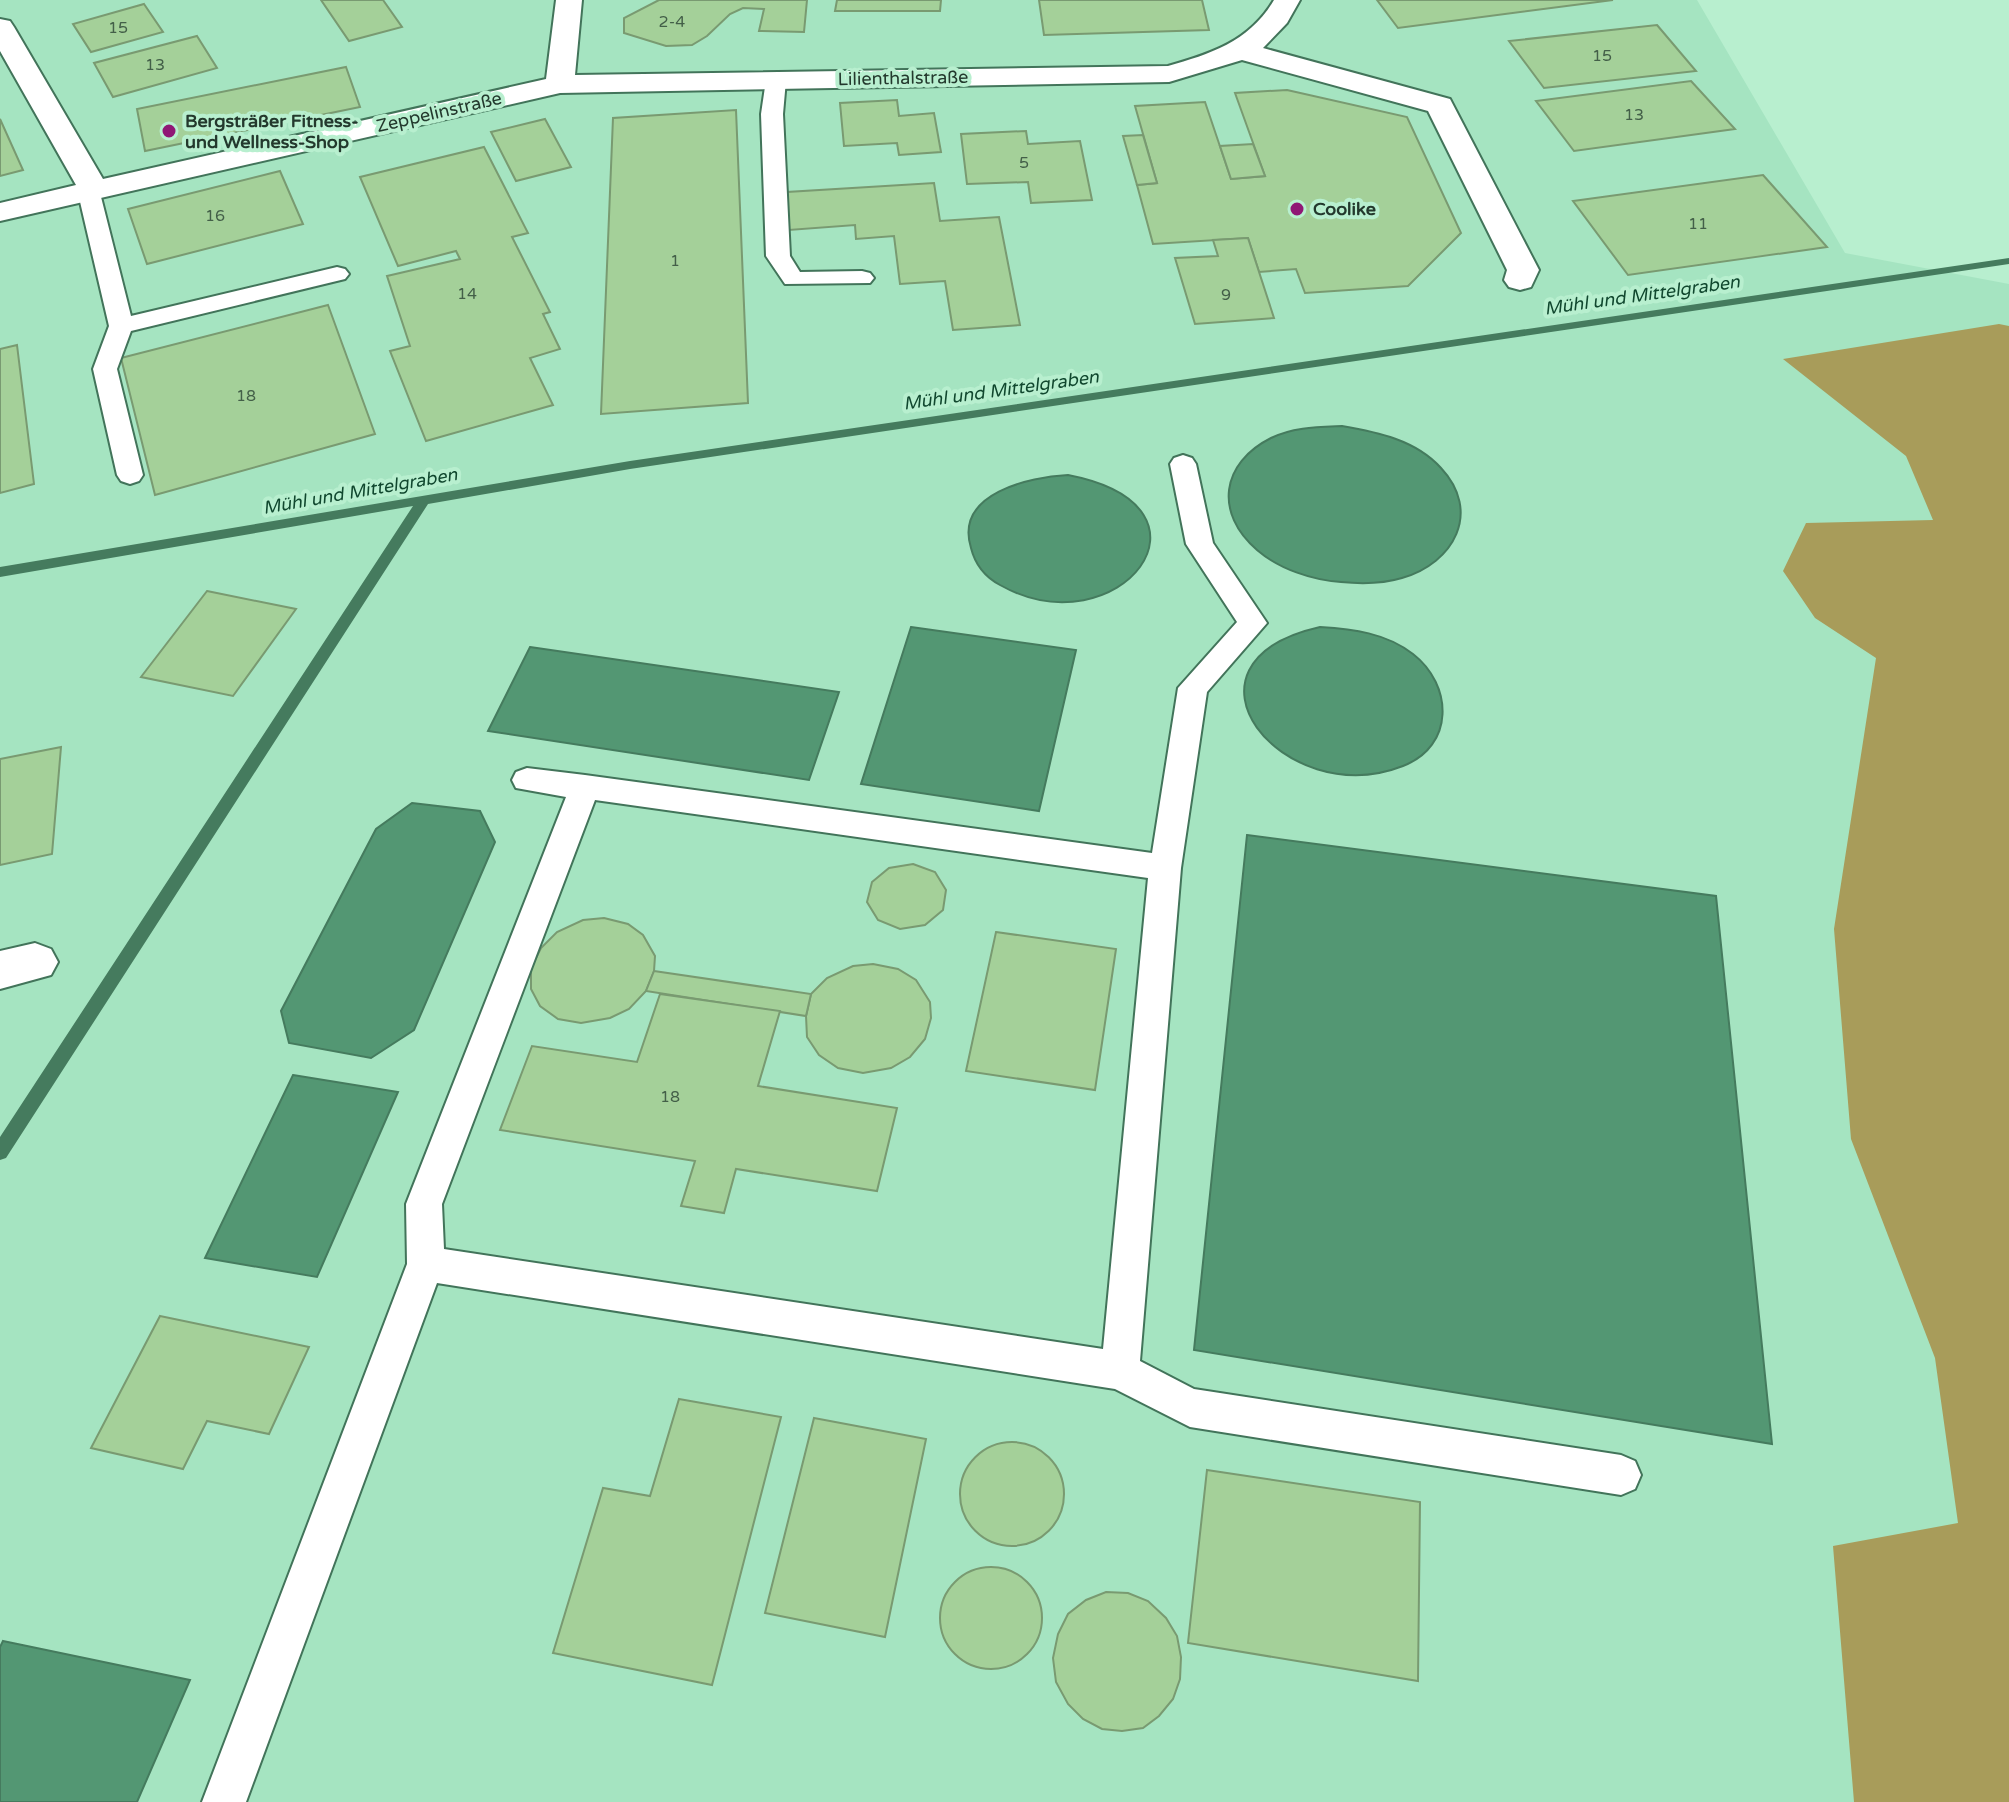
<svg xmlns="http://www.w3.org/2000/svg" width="2009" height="1802" font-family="'Varela Round',sans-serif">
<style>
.built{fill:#a5e4c1}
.forest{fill:#a89c5a}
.water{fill:#539773;stroke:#457b5e;stroke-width:2}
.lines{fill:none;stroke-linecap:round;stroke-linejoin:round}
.stream{fill:#457b5e;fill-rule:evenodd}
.building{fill:#a4d099;stroke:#799a71;stroke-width:2}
.service-casing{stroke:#42745a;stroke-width:4}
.minor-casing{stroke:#42745a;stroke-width:4}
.service{fill:#fff;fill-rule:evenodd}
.minor{fill:#fff;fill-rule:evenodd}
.poi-dot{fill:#901775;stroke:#b8efcf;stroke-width:3}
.labels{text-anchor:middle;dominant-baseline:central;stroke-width:8;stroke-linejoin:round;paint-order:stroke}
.number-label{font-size:16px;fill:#435f48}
.far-street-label{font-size:18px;fill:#23392d;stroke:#b8efcf}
.far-poi-label{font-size:18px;font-weight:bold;fill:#23392d;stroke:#b8efcf;text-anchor:start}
.far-water-label{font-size:18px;font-style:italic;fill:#10472e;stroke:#b8efcf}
</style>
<rect width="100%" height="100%" fill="#b8efcf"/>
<!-- built -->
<path class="built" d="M0 0H1697L1845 253 2009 284V1802H0Z"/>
<!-- forest -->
<path class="forest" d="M1999 324 2009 326V1802H1854L1833 1546 1958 1523 1935 1358 1851 1139 1834 929 1876 658 1815 618 1783 571 1806 523 1933 520 1906 456 1783 359Z"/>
<!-- water -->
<g class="water">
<path d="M1342 426C1377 432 1416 440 1441 468 1482 512 1454 563 1402 578 1382 584 1361 584 1341 582 1312 580 1279 569 1257 550 1214 513 1221 463 1271 438 1293 427 1318 427 1342 426Z"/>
<path d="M1068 475C1233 507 1118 651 1000 585 985 577 975 564 971 548 954 493 1030 477 1068 475Z"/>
<path d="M911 627 1076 650 1039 811 861 784Z"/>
<path d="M1320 627C1353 629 1386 633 1413 654 1453 685 1455 746 1403 766 1283 813 1161 663 1320 627Z"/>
<path d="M530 647 839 692 809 780 488 731Z"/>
<path d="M412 803 480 811 495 842 414 1030 371 1058 289 1043 281 1011 376 829Z"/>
<path d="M1247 835 1716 896 1772 1444 1194 1350Z"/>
<path d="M293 1075 398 1092 317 1277 205 1258Z"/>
<path d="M3 1641 190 1680 137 1802H0V1647Z"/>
</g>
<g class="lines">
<!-- stream -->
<path class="stream" d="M2009 258V264L630 469 428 504 6 1158 0 1160V1137L413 506 0 577V567L630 461Z"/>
</g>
<!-- building -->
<g class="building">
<path d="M321 0H383L402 27 349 41Z"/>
<path d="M659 0H807L804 32 759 31 764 9 743 8 730 14 707 36 692 45 666 46 624 33V18Z"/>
<path d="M837 0H941L940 11H835Z"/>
<path d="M1039 0H1202L1209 30 1044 35Z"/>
<path d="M1377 0H1613L1398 28Z"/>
<path d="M144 4 163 32 91 52 73 24Z"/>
<path d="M1657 25 1696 71 1544 88 1509 41Z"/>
<path d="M197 36 217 68 113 97 94 63Z"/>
<path d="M346 67 360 107 145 151 137 109Z"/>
<path d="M1691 81 1735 129 1574 151 1536 101Z"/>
<path d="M1287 90 1407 117 1461 233 1408 286 1305 293 1296 269 1259 272 1248 238 1153 244 1137 185 1157 183 1135 106 1205 102 1231 179 1265 176 1235 93Z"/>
<path d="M897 100 899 116 934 113 941 152 899 155 897 143 844 146 840 103Z"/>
<path d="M736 110 748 403 601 414 613 118Z"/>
<path d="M0 119 23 170 0 176Z"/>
<path d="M545 119 571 167 516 181 491 132Z"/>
<path d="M1026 131 1028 144 1080 141 1092 200 1031 203 1028 182 967 184 961 134Z"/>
<path d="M1143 135 1157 183 1137 185 1123 136Z"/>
<path d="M1253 144 1265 176 1231 179 1220 146Z"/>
<path d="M484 147 528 233 512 237 550 312 543 314 560 349 530 358 553 405 426 441 390 351 410 346 387 276 460 259 456 251 398 266 360 177Z"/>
<path d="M280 171 303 224 147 264 128 209Z"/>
<path d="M1763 175 1827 247 1628 275 1573 201Z"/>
<path d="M934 183 940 221 999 217 1020 325 953 330 945 281 900 284 894 236 856 239 855 225 789 230 787 192Z"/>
<path d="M1248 238 1274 318 1195 324 1175 258 1218 256 1213 240Z"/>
<path d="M328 305 375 434 155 495 121 358Z"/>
<path d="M17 345 34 484 0 493V349Z"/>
<path d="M207 591 296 609 233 696 141 677Z"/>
<path d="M61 747 52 854 0 865V759Z"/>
<path d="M913 864 935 872 946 890 943 910 925 925 900 929 878 920 867 902 872 882 889 868Z"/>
<path d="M604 918 628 924 643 935 655 956 654 971 646 991 629 1009 610 1018 581 1023 558 1019 540 1006 531 989V968L541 948 557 932 583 920Z"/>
<path d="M996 932 1116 949 1095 1090 966 1071Z"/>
<path d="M873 964 898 969 916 980 930 1002 931 1018 925 1039 910 1057 891 1068 863 1073 838 1068 819 1055 807 1037 806 1016 811 994 827 978 853 966Z"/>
<path d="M654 971 811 994 806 1016 646 991Z"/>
<path d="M660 994 780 1011 758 1086 897 1108 877 1191 736 1169 724 1213 681 1206 695 1161 500 1130 532 1046 637 1062Z"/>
<path d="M160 1316 309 1347 269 1434 207 1421 183 1469 91 1448Z"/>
<path d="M679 1399 781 1417 712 1685 553 1653 603 1488 650 1496Z"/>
<path d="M814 1418 926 1439 885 1637 765 1613Z"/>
<circle cx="1012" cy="1494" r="52"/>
<path d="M1207 1470 1420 1502 1418 1681 1188 1643Z"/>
<circle cx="991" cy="1618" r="51"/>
<path d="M1106 1592 1128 1593 1148 1601 1166 1618 1177 1636 1181 1657 1180 1679 1173 1699 1159 1716 1143 1728 1122 1731 1102 1729 1083 1719 1068 1704 1056 1682 1053 1658 1058 1634 1068 1614 1086 1600Z"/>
</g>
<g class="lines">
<defs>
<g id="service">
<path d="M776 74 786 80 783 114 790 256 800 272 862 271 870 273 874 278 870 283 785 284 766 256 761 114 766 80Z"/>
<path d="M89 186 100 193 131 316 337 267 345 269 349 274 345 279 131 331 117 369 143 475 139 481 130 484 121 481 117 475 93 369 109 326 78 193Z"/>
<path d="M1183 455 1192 458 1196 464 1213 543 1267 623 1207 692 1181 868 1140 1361 1194 1389 1621 1455 1635 1461 1641 1475 1635 1489 1621 1495 1190 1427 1115 1389 437 1283 246 1802H202L407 1264 406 1204 566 797 516 788 512 780 516 772 527 768 585 775 1152 853 1178 688 1237 622 1186 544 1170 464 1174 458ZM595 800 1148 878 1103 1349 444 1249 442 1204Z"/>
</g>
<g id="minor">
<path d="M556 0H582L575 75 1168 66C1211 54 1250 41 1274 0H1300L1287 23 1263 48 1450 99 1539 270 1531 287 1520 290 1509 287 1504 280 1507 270 1428 111 1242 60 1169 82 560 93 0 221V203L76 185 0 51V19L10 21 14 27 103 179 546 79Z"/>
<path d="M35 943 51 949 58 962 51 975 0 989V951Z"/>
</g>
</defs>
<!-- service casing -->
<use href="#service" class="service-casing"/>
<!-- minor casing -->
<use href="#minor" class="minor-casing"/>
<!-- service -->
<use href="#service" class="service"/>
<!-- minor -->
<use href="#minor" class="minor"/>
</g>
<!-- markers -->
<g class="poi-dot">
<circle cx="169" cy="131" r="8"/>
<circle cx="1297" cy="209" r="8"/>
</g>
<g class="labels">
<!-- number labels -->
<g class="number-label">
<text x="672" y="22">2-4</text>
<text x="118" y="28">15</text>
<text x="1602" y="56">15</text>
<text x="155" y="65">13</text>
<text x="1634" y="115">13</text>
<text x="1024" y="163">5</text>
<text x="215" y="216">16</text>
<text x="1698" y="224">11</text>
<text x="675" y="261">1</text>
<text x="467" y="294">14</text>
<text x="1226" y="295">9</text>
<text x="246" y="396">18</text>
<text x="670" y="1097">18</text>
</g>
<!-- far-street labels -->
<g class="far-street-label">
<text transform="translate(903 78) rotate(-1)">Lilienthalstraße</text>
<text transform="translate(439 112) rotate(-13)">Zeppelinstraße</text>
</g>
<!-- far-poi labels -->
<g class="far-poi-label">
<text x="185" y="121">Bergsträßer Fitness-<tspan x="185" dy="21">und Wellness-Shop</tspan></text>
<text x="1313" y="209">Coolike</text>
</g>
<!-- far-water labels -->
<g class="far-water-label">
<text transform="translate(1642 295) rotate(-8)">Mühl und Mittelgraben</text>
<text transform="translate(1001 390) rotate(-8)">Mühl und Mittelgraben</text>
<text transform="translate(360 491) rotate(-10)">Mühl und Mittelgraben</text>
</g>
</g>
</svg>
